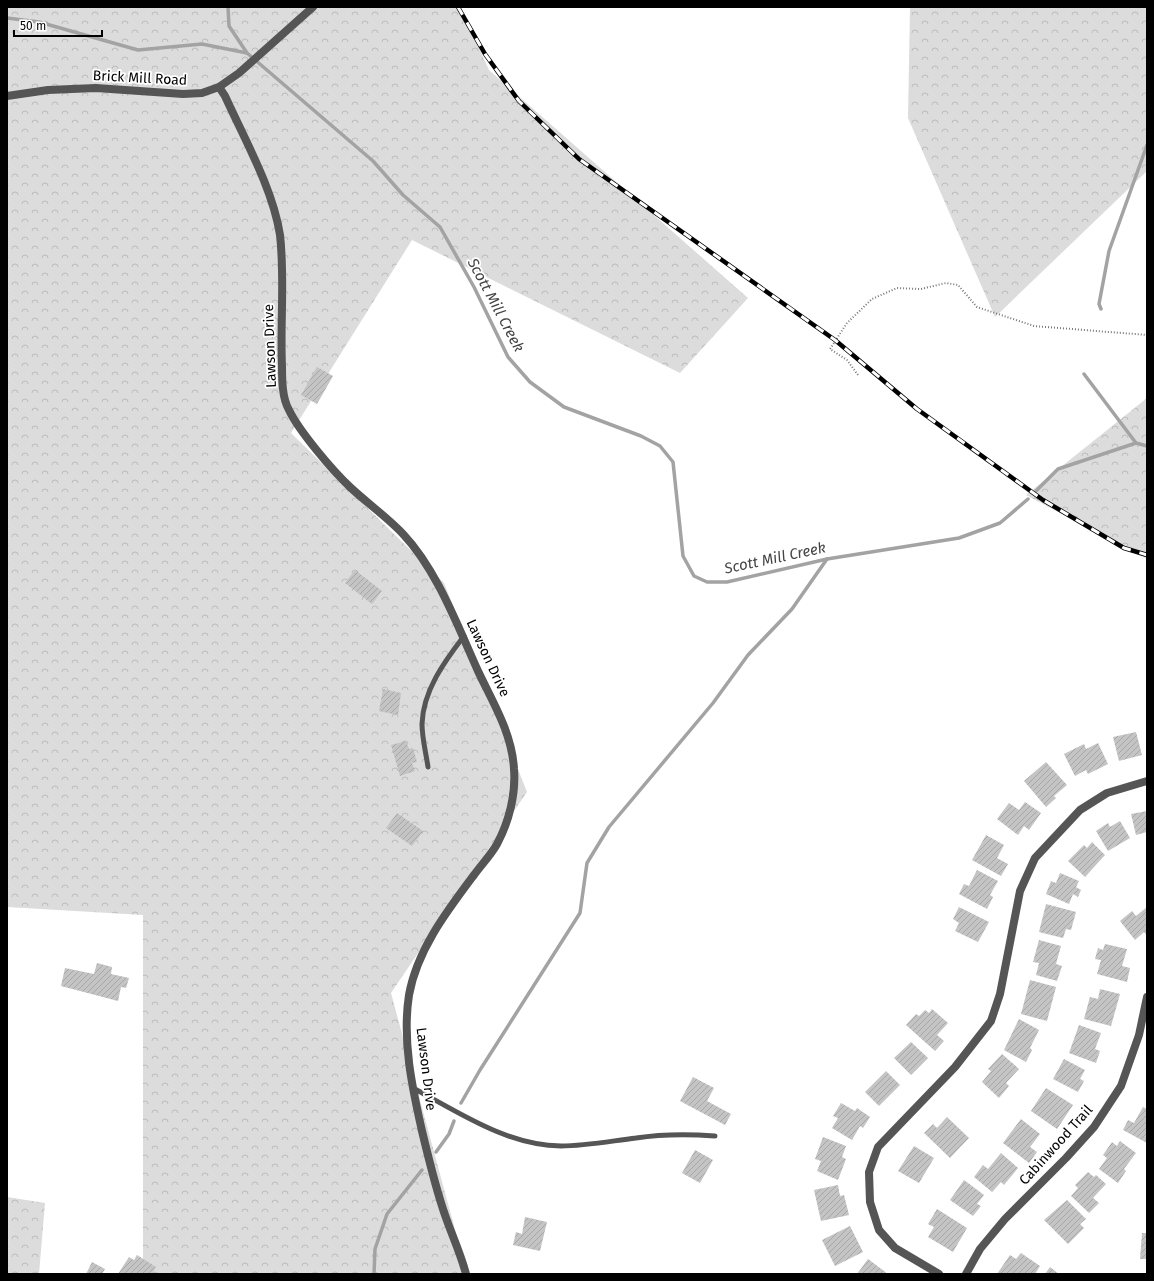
<svg xmlns="http://www.w3.org/2000/svg" width="1154" height="1281" font-family="'Fira Sans',sans-serif">
<style>
.forest{fill:url(#forest-crowns)}
.lines{fill:none;stroke-linecap:round;stroke-linejoin:round}
.stream{stroke:#a3a3a3;stroke-width:3.5}
.building{fill:url(#building-hatch)}
.path{stroke:#777;stroke-width:2;stroke-dasharray:1 2;stroke-linecap:butt}
.lane{stroke:#555;stroke-width:5}
.street{stroke:#555;stroke-width:8}
.rail-casing{stroke:#000;stroke-width:4.5}
.rail{stroke:#fff;stroke-width:3;stroke-dasharray:9;stroke-linecap:butt}
.labels{text-anchor:middle;dominant-baseline:central;stroke-width:3.5;stroke-linejoin:round;paint-order:stroke}
.street-label{font-size:14px;fill:#000;stroke:#fff}
.water-label{font-size:15px;font-style:italic;fill:#444;stroke:#fff}
</style>
<defs>
<pattern id="forest-crowns" width="20" height="18" patternUnits="userSpaceOnUse"><rect width="20" height="18" fill="#dcdcdc"/><path d="M2 6a3 3 0 1 1 6 0M12 15a3 3 0 1 1 6 0" fill="none" stroke="#bbb"/></pattern>
<pattern id="building-hatch" width="6" height="6" patternUnits="userSpaceOnUse"><rect width="6" height="6" fill="#c4c4c4"/><path d="M-1 1l2-2M0 6l6-6M5 7l2-2" fill="none" stroke="#a7a7a7"/></pattern>
</defs>
<rect width="100%" height="100%" fill="#fff"/>
<!-- forest -->
<g class="forest">
<path d="M7 7H460L489 70 748 298 680 373 412 240 291 433 444 583 527 792 391 993 467 1274H143V915L7 907Z"/>
<path d="M910 7H1147V171L995 317 908 118Z"/>
<path d="M1147 398V559L1026 495Z"/>
<path d="M7 1197 45 1203 39 1274H7Z"/>
</g>
<g class="lines">
<!-- stream -->
<g class="stream">
<path d="M228 7 229 26 247 53"/>
<path d="M7 18 39 22 138 50 202 44 247 53 373 161 403 195 440 227 474 287 508 357 530 382 564 407 641 436 660 446 673 462 683 556 694 576 707 582H727L827 559 959 538 1000 523 1028 499"/>
<path d="M1101 309 1099 304 1109 251 1147 145"/>
<path d="M1084 374 1136 443"/>
<path d="M1036 491 1058 469 1136 443 1147 446"/>
<path d="M461 1103 480 1070 580 913 587 863 609 827 713 703 748 655 792 609 827 559"/>
<path d="M436 1152 449 1134 454 1121"/>
<path d="M374 1274 375 1249 387 1214 422 1170"/>
</g>
</g>
<!-- building -->
<g class="building">
<path d="M317 367 333 376 317 404 301 395Z"/>
<path d="M355 570 382 591 372 604 345 583Z"/>
<path d="M383 689 401 693 398 715 379 711Z"/>
<path d="M1136 732 1142 755 1119 761 1113 737Z"/>
<path d="M406 741 409 749 413 748 417 762 412 763 415 771 400 776 391 745Z"/>
<path d="M1098 743 1108 764 1088 774 1086 770 1075 776 1064 754 1084 744 1086 749Z"/>
<path d="M1046 762 1067 785 1054 796 1056 798 1046 807 1024 781Z"/>
<path d="M1025 802 1041 813 1029 830 1024 826 1018 835 997 819 1009 803 1019 810Z"/>
<path d="M1147 811V832L1136 835 1131 814Z"/>
<path d="M397 813 423 831 412 846 386 828Z"/>
<path d="M1120 821 1130 838 1108 851 1096 831 1108 823 1110 827Z"/>
<path d="M986 835 1004 845 997 858 1008 864 1001 876 972 860Z"/>
<path d="M1092 842 1105 855 1085 877 1068 861 1084 845 1087 848Z"/>
<path d="M977 870 998 881 990 895 993 897 987 909 959 894 964 884 969 886Z"/>
<path d="M1060 873 1079 881 1076 887 1081 890 1078 897 1073 894 1069 904 1046 894 1051 881 1056 883Z"/>
<path d="M1046 904 1076 912 1071 930 1066 929 1063 938 1039 932Z"/>
<path d="M959 907 989 922 978 942 955 931 959 923 953 919Z"/>
<path d="M1147 907V936L1144 932 1135 940 1120 921 1132 911 1136 916Z"/>
<path d="M1039 940 1061 946 1056 964 1062 966 1057 981 1036 975 1039 963 1033 962Z"/>
<path d="M1105 944 1127 949 1122 966 1130 968 1127 982 1097 974 1101 960 1095 959 1098 948 1103 950Z"/>
<path d="M97 963 112 967 111 974 129 978 126 988 121 987 118 1001 61 986 65 968 94 974Z"/>
<path d="M1030 980 1056 987 1047 1021 1021 1014Z"/>
<path d="M1100 989 1120 994 1111 1026 1084 1019 1090 997 1098 999Z"/>
<path d="M932 1009 948 1023 937 1035 944 1041 935 1051 906 1025 916 1014 919 1016 925 1010 929 1013Z"/>
<path d="M1019 1019 1039 1030 1030 1048 1032 1050 1026 1062 1004 1050Z"/>
<path d="M1079 1025 1101 1033 1095 1049 1100 1051 1096 1063 1069 1053Z"/>
<path d="M911 1042 928 1058 911 1075 894 1058Z"/>
<path d="M1002 1054 1019 1069 1006 1083 1009 1086 999 1098 982 1082 991 1071 988 1069Z"/>
<path d="M1064 1059 1085 1070 1080 1079 1084 1081 1078 1092 1053 1079Z"/>
<path d="M886 1071 900 1085 879 1106 865 1092Z"/>
<path d="M693 1077 714 1088 707 1101 731 1114 725 1125 680 1101Z"/>
<path d="M1046 1088 1073 1105 1057 1129 1031 1111Z"/>
<path d="M841 1103 855 1111 857 1108 870 1117 863 1128 860 1126 852 1140 832 1128 838 1118 833 1116Z"/>
<path d="M1143 1107 1147 1109V1143L1123 1130 1128 1120 1134 1123Z"/>
<path d="M947 1117 969 1138 950 1158 924 1133 933 1124 937 1128Z"/>
<path d="M1021 1119 1040 1134 1030 1147 1037 1152 1029 1163 1003 1143Z"/>
<path d="M823 1137 846 1146 842 1157 846 1159 838 1180 817 1171 821 1161 815 1159Z"/>
<path d="M1120 1141 1136 1153 1124 1169 1126 1171 1118 1183 1099 1169 1107 1158 1103 1155 1112 1142 1117 1146Z"/>
<path d="M914 1146 934 1158 919 1183 898 1171Z"/>
<path d="M695 1150 713 1160 700 1183 682 1173Z"/>
<path d="M1001 1153 1018 1168 1004 1185 1001 1182 992 1192 974 1177 983 1165 988 1169Z"/>
<path d="M1088 1172 1094 1177 1096 1175 1106 1184 1093 1198 1099 1203 1089 1213 1071 1196 1078 1188 1075 1185Z"/>
<path d="M964 1180 984 1195 977 1204 981 1206 973 1216 950 1200Z"/>
<path d="M838 1185 840 1196 844 1195 849 1215 821 1221 814 1190Z"/>
<path d="M1067 1200 1086 1219 1080 1224 1084 1228 1068 1244 1044 1220Z"/>
<path d="M937 1209 967 1228 953 1252 928 1237 934 1227 928 1224Z"/>
<path d="M525 1217 547 1222 540 1251 513 1245 516 1232 522 1234Z"/>
<path d="M850 1226 863 1252 835 1266 822 1240Z"/>
<path d="M1142 1233H1147V1259H1140Z"/>
<path d="M1021 1253 1040 1266 1035 1274H997L1010 1255 1016 1259Z"/>
<path d="M137 1255 156 1267 153 1272 156 1274H118L129 1257 134 1260Z"/>
<path d="M868 1259 888 1274H857Z"/>
<path d="M92 1262 105 1269 102 1274H86Z"/>
<path d="M1050 1267 1059 1274H1045Z"/>
</g>
<g class="lines">
<!-- path -->
<path class="path" d="M858 375 847 360 830 349 847 323 872 299 897 288 921 289 946 283 958 285 977 307 1034 326 1147 335"/>
<!-- lane -->
<g class="lane">
<path d="M428 767C426 753 422 738 422 724 423 691 444 662 464 636"/>
<path d="M413 1088C460 1113 506 1145 561 1146 586 1146 611 1141 636 1138 662 1134 689 1134 715 1136"/>
</g>
<!-- street -->
<g class="street">
<path d="M219 87 225 96C244 138 273 189 280 235 285 278 280 322 282 366 282 379 282 398 289 410 299 431 332 470 350 487 367 503 387 517 403 534 437 570 458 627 478 671 493 703 512 733 514 769 516 794 509 822 497 844 491 855 481 865 474 875 447 911 417 950 409 995 402 1040 412 1087 422 1131 428 1156 434 1181 442 1206 449 1229 460 1251 466 1274"/>
<path d="M7 96 48 90 96 88 183 94 202 93 219 87 239 73 313 7"/>
<path d="M939 1274 895 1248 879 1230 870 1202 869 1172 878 1147 955 1067 991 1021 1000 994 1020 891 1035 858 1080 810 1107 793 1147 781"/>
<path d="M966 1274 980 1249 1005 1219 1066 1158 1094 1127 1121 1086 1139 1035 1147 997"/>
</g>
<defs>
<path id="rail" d="M458 7 485 54 519 101 579 159 835 340 917 409 1043 500 1124 548 1147 555"/>
</defs>
<!-- rail casing -->
<use href="#rail" class="rail-casing"/>
<!-- rail -->
<use href="#rail" class="rail"/>
</g>
<g class="labels">
<!-- street labels -->
<g class="street-label">
<text transform="translate(140 78) rotate(3)">Brick Mill Road</text>
<text transform="translate(270 346) rotate(-92)">Lawson Drive</text>
<text transform="translate(488 658) rotate(65)">Lawson Drive</text>
<text transform="translate(426 1069) rotate(83)">Lawson Drive</text>
<text transform="translate(1056 1145) rotate(-48)">Cabinwood Trail</text>
</g>
<!-- water labels -->
<g class="water-label">
<text transform="translate(496 305) rotate(62)">Scott Mill Creek</text>
<text transform="translate(775 558) rotate(-12)">Scott Mill Creek</text>
</g>
</g>
<!-- border -->
<rect width="1154" height="1281" fill="none" stroke="#000000" stroke-width="16"/>
<!-- scale -->
<path d="M14 30v6h88v-6" fill="none" stroke="#000000" stroke-width="2"/>
<text x="20" y="30" font-size="12" fill="#000000" stroke="#ffffff" stroke-width="3" paint-order="stroke">50 m</text>
</svg>
